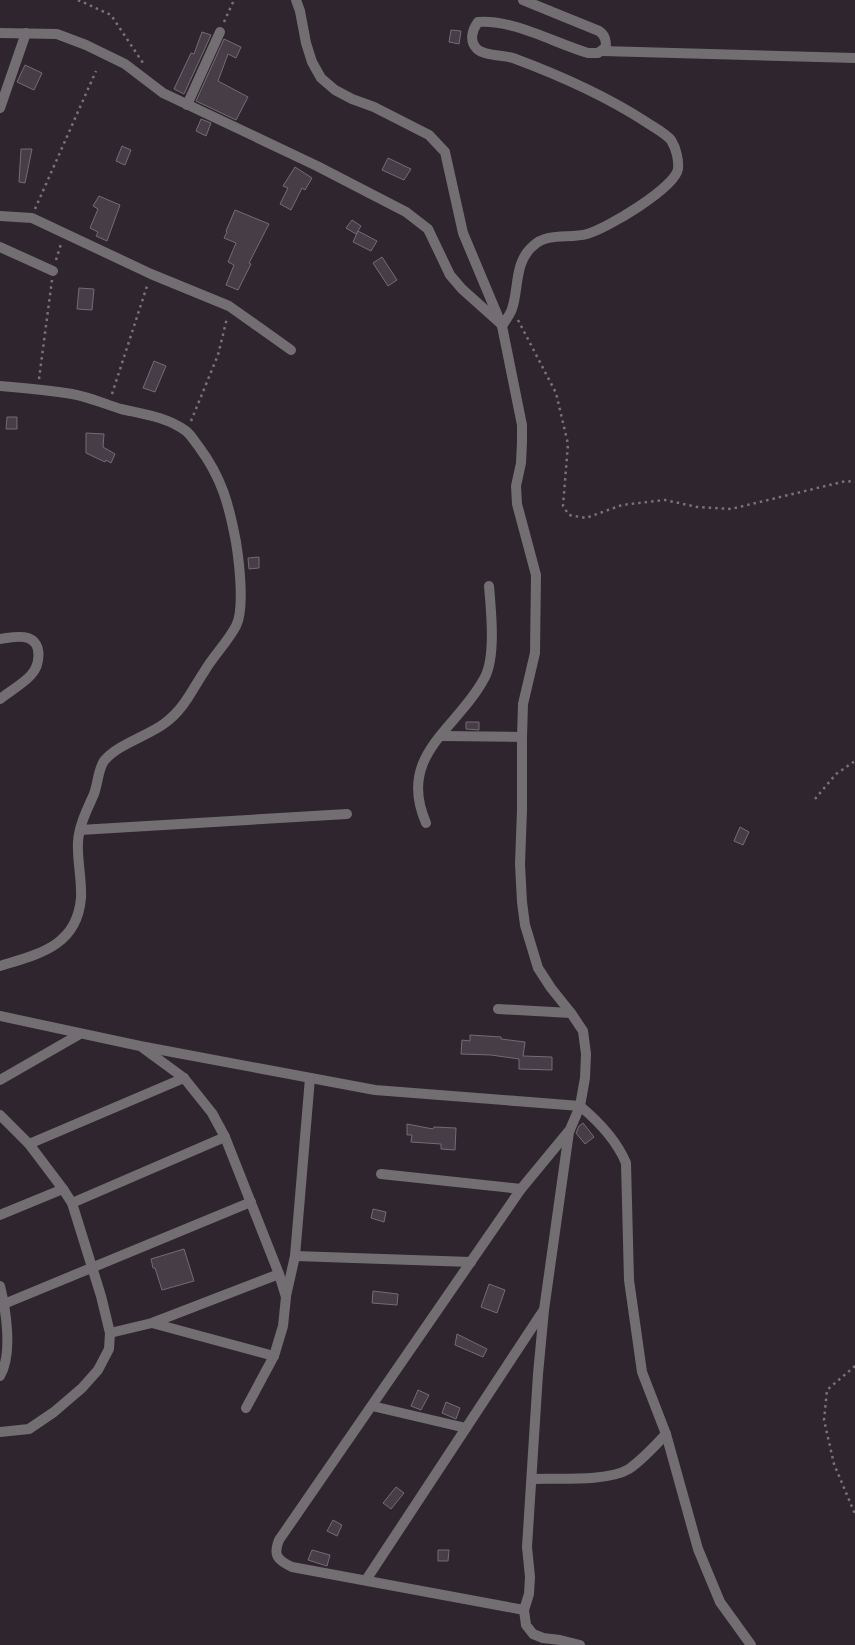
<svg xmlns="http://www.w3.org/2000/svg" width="855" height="1645" font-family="'Source Sans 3',sans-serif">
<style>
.building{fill:#473d47;stroke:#756a75}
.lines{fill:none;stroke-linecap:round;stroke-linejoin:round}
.path{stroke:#7a727a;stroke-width:2.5;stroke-dasharray:2.5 4;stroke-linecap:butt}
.minor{stroke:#726e72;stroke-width:10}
</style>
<rect width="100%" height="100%" fill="#2e252e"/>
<!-- building -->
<g class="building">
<path d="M451 30 461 31 459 44 449 42Z"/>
<path d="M202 32 211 35 184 94 174 89 191 53 194 54Z"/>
<path d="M224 39 241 47 236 58 228 54 218 81 248 97 236 120 196 101Z"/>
<path d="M25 65 42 73 34 90 17 82Z"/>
<path d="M201 119 211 123 206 136 196 131Z"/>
<path d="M122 146 131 150 125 165 116 161Z"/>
<path d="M21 149H32L25 183 19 182Z"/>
<path d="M388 158 411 169 404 180 382 170Z"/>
<path d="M295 167 312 178 305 190 302 188 291 210 280 204 288 188 283 186Z"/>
<path d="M99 196 120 205 107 241 96 236 98 232 90 228 98 209 93 206Z"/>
<path d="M235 210 269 224 249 263 251 264 238 290 226 285 234 265 228 262 236 243 224 238 227 232 226 231Z"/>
<path d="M352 220 361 226 356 234 346 228Z"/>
<path d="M358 231 377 241 371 251 353 242Z"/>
<path d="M382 257 397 280 388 286 373 263Z"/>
<path d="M79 288 94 289 92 310 77 309Z"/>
<path d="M154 361 166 366 155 392 143 388Z"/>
<path d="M7 417H17V429H6Z"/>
<path d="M86 433 104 434 103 447 115 454 111 463 106 460 105 462 86 453Z"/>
<path d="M259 557V568L249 569 248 558Z"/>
<path d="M466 722H479V730L466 729Z"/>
<path d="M740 827 749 832 743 845 734 841Z"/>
<path d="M470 1035 501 1037V1039L525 1042 523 1056 552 1057V1070L519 1069V1059L491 1055 461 1054 462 1040 470 1041Z"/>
<path d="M583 1123 594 1137 585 1144 576 1133 579 1126Z"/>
<path d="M407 1124 433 1129 434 1127 456 1128 455 1150 441 1149V1144L411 1142 412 1135H407Z"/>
<path d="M373 1209 386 1212 384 1222 371 1218Z"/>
<path d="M184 1249 194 1281 162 1290 155 1268H153L151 1259Z"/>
<path d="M489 1284 505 1290 497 1313 481 1307Z"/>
<path d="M373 1291 398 1294 397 1305 372 1303Z"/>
<path d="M457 1334 487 1349 483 1357 455 1345Z"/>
<path d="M418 1390 429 1395 421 1410 411 1406Z"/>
<path d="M446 1402 460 1408 456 1419 442 1413Z"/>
<path d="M396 1487 404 1493 391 1509 383 1503Z"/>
<path d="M333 1520 342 1525 337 1536 327 1531Z"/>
<path d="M312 1550 330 1555 327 1566 308 1560Z"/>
<path d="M438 1550H449L448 1561H438Z"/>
</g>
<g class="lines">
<!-- path -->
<g class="path">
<path d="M78 0 111 15 143 63"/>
<path d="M224 22 234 0"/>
<path d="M35 209 96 71"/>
<path d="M56 260 61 244"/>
<path d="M518 320 556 393 568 444 563 506 569 515 586 518 622 505 665 500 697 507 731 509 846 481 855 482"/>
<path d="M39 379 52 280"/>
<path d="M112 394 148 283"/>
<path d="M191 421 218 355 227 318"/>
<path d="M815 799 836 774 855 761"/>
<path d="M855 1366 827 1390 824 1420 834 1464 855 1514"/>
</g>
<!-- minor -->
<g class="minor">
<path d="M296 0 300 11 306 43 312 62 321 78 335 90 352 99 374 107 429 135 445 152 463 233 502 326 522 425V442L521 463 516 486 517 504 536 575 535 653 523 704 522 737V810L520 864 522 902 525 925 538 968 551 988 571 1013 583 1031 586 1054 585 1078 580 1106 569 1132 544 1310 538 1374 527 1547 530 1577 529 1594 524 1610 526 1625 533 1634 543 1638 560 1640 580 1645"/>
<path d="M0 33 57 34 86 45 125 64 163 93 317 166 406 212 428 229 450 275 462 289 500 323"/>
<path d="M602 51 855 58"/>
<path d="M187 105 220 32"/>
<path d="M0 108 26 33"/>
<path d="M0 216 32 218 151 274 229 306 291 350"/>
<path d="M0 247 53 271"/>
<path d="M502 326C505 321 510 315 512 309 519 289 514 262 533 246 548 232 569 239 587 234 606 229 675 188 678 169 679 160 676 148 671 140 665 133 655 128 646 122 606 96 559 75 513 58 504 55 484 56 477 49 469 41 472 30 478 22 513 19 554 43 588 53H598L606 47C606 40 605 35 599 31L523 0"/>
<path d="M0 386C24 388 48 390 72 394 89 397 105 404 121 409 143 414 167 417 186 431 191 435 195 442 199 447 222 478 229 505 236 542 239 561 245 609 236 626 227 643 213 656 204 672 192 690 184 709 165 723 148 736 118 744 104 761 98 770 98 783 94 794 87 810 79 825 78 842 77 861 82 879 81 898 77 946 39 954 0 966"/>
<path d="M0 639C9 638 19 635 28 638 43 643 40 665 31 675 23 684 10 691 0 699"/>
<path d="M441 736 522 737"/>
<path d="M426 823C396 754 458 729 485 677 496 655 491 610 489 586"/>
<path d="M80 830 347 814"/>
<path d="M498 1009 571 1013"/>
<path d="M0 1016 140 1046 375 1090 580 1106C598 1121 617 1141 626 1163L629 1280 642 1372 666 1434 698 1549 720 1602 751 1645"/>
<path d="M143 1048 184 1078 212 1113 225 1137 279 1274 286 1297 283 1326 274 1356 246 1408"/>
<path d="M0 1080 80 1034"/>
<path d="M0 1115 29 1144 63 1189 72 1203 101 1296 110 1333 109 1349 98 1370 82 1388 54 1412 29 1429 0 1432"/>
<path d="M29 1144 184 1078"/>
<path d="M381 1174 521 1189"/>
<path d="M72 1203 225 1137"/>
<path d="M0 1215 63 1189"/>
<path d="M295 1256 471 1262"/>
<path d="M0 1286C6 1310 13 1354 0 1376"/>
<path d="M286 1296 295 1256 310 1078"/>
<path d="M4 1304 251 1202"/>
<path d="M152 1323 274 1356"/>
<path d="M110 1333 152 1323 279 1274"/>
<path d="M372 1406 466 1428"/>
<path d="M532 1479C558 1478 607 1482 629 1469 643 1459 655 1446 666 1434"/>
<path d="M366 1580 543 1311"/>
<path d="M524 1610 292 1567C277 1560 273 1555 279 1540L521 1189 568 1132"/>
</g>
</g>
</svg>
